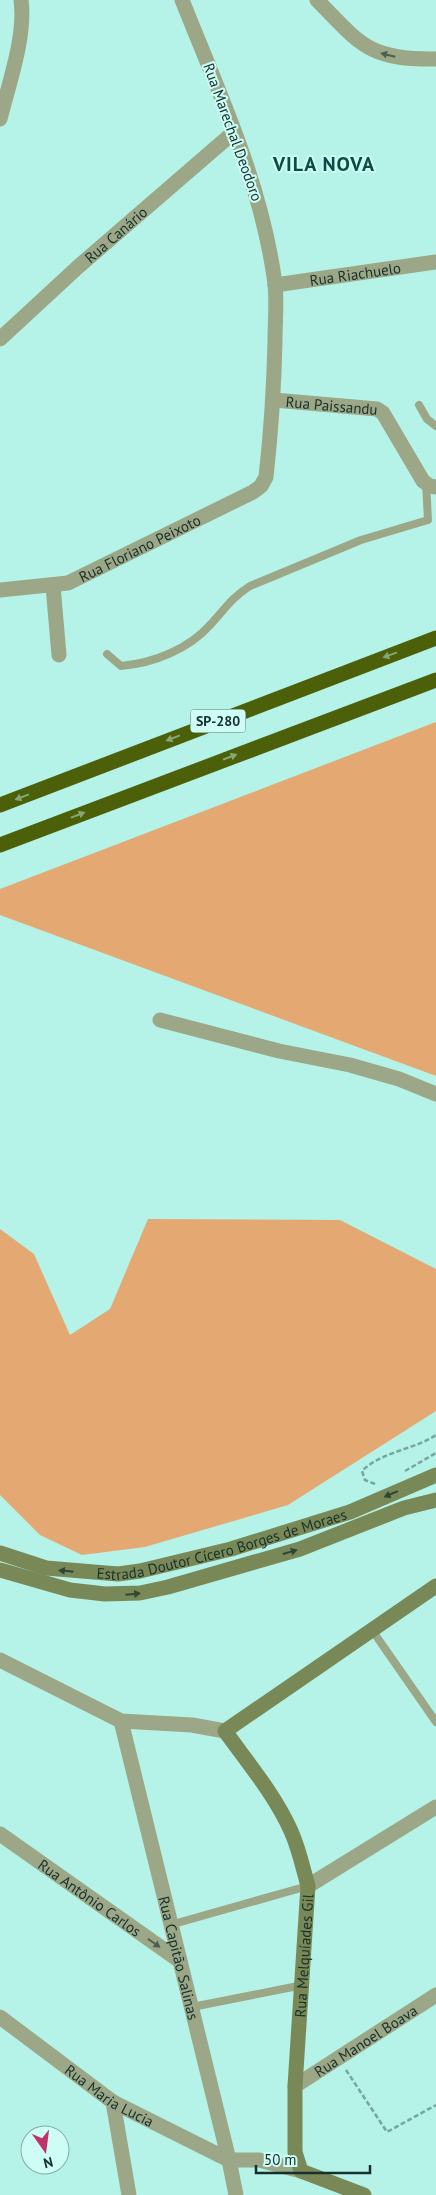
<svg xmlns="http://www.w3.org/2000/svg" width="436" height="2195" font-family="'PT Sans',sans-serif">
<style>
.green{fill:#e4a972}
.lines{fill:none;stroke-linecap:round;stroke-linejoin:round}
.path{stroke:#76a69e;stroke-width:2.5;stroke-dasharray:5 2.5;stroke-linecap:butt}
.lane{stroke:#9ba786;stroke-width:8}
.street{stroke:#9ba786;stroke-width:15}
.secondary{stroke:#788957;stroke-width:15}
.highway{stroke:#4b6008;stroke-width:15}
.oneway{fill:#4c6050}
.oneway2{fill:#86a773}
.oneway3{fill:#2f4637}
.labels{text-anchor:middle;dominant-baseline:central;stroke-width:4;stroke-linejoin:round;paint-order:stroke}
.shield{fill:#cdfdf5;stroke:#4e6e68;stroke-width:1}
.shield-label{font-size:14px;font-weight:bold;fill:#17302c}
.street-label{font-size:15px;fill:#17302c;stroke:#cdfdf5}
.district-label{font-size:20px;font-weight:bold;letter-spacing:1px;fill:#0b4d46;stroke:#cdfdf5}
</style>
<rect width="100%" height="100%" fill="#b5f3e8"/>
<!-- green -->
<g class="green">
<path d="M436 722V1076L0 915V889Z"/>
<path d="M148 1219 340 1220 436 1269V1411L288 1505 145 1547 82 1555 40 1535 0 1495V1229L34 1254 70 1335 110 1309Z"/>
</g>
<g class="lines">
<!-- path -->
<g class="path">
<path d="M405 1471 436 1453"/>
<path d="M375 1484 365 1480 362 1471C382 1451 414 1450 436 1435"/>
<path d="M346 2070 387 2132 436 2105"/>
</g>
<!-- lane -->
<g class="lane">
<path d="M419 405 427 419 436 426"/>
<path d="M107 654 121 666C154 663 189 649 211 624 226 608 230 599 250 586L361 540 428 520 426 483"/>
<path d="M372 1630 436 1722"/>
<path d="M170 1925 308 1886"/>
<path d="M192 2007 303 1985"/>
</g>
<!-- street -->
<g class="street">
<path d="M317 0C361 45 369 60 436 59"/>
<path d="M0 119C9 83 26 36 21 0"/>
<path id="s1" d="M275 285 436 262"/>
<path id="s2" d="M0 339 79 266 234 132"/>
<path id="s3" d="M274 400 377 409 383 413 423 481 430 486 436 487"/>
<path d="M53 586 59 655"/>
<path id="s4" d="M0 590 68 583 253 492 261 486 266 477C271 432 274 387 275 341 275 322 277 303 275 284 262 184 219 93 182 0"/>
<path d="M160 1020 279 1051 350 1065 399 1079 436 1094"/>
<path d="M0 1660 121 1721 192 1725 225 1731"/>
<path id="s5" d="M121 1721 229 2160 236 2195"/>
<path id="s6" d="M0 1834 180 1961"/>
<path d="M308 1886 436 1807"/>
<path id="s7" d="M0 2017 113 2102 229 2160H259L301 2171"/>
<path id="s8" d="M295 2086 436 1995"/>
<path d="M113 2102 129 2195"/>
</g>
<!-- secondary -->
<g class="secondary">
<path id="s9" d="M0 1553 46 1568 118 1574 140 1571 231 1549 350 1512 436 1475"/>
<path d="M0 1570 70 1590 105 1594 140 1593 168 1587 300 1549 404 1508 436 1500"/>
<path id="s10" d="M364 2195 301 2171 295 2152V2086L308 1886C303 1868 299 1849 291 1831 275 1795 248 1763 225 1731L436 1586"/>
</g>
<!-- highway -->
<g class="highway">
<path d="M0 805 436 638"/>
<path d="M0 845 436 680"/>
</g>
</g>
<!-- one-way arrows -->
<defs><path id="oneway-solid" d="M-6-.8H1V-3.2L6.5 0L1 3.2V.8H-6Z" transform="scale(1.25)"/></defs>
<g class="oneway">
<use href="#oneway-solid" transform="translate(388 55) rotate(-166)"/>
<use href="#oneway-solid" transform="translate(154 1943) rotate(35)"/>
</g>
<g class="oneway2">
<use href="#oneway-solid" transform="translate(390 655) rotate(160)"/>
<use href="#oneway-solid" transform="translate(173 738) rotate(159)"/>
<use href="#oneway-solid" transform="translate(230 757) rotate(-21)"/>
<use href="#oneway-solid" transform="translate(22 797) rotate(159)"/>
<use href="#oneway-solid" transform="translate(78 815) rotate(-21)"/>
</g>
<g class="oneway3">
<use href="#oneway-solid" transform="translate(391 1494) rotate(157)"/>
<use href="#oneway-solid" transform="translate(290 1552) rotate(-16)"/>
<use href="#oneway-solid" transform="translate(66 1571) rotate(-174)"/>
<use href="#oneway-solid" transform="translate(133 1594) rotate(-5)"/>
</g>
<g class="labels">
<!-- shield labels -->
<rect class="shield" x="190.5" y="709.5" width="55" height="23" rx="4"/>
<g class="shield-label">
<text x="218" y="721">SP-280</text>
</g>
<!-- street labels -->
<g class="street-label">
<text transform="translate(233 132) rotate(70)">Rua Marechal Deodoro</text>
<text stroke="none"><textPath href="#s2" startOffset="156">Rua Canário</textPath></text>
<text stroke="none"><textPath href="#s1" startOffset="81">Rua Riachuelo</textPath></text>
<text stroke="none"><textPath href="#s3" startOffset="58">Rua Paissandu</textPath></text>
<text stroke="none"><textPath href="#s4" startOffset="148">Rua Floriano Peixoto</textPath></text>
<text stroke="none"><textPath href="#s9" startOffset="228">Estrada Doutor Cícero Borges de Moraes</textPath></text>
<text stroke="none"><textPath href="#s6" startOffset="110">Rua Antônio Carlos</textPath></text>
<text stroke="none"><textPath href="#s10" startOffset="284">Rua Melquíades Gil</textPath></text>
<text stroke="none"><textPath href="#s5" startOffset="244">Rua Capitão Salinas</textPath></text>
<text stroke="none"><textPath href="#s8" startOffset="84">Rua Manoel Boava</textPath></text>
<text stroke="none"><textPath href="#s7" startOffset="135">Rua Maria Lucia</textPath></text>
</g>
<!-- district labels -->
<g class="district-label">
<text x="324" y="164">VILA NOVA</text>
</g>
</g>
<!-- north arrow -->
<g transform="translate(45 2150) rotate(166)"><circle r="24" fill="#cdfdf5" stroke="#84aba5"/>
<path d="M0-4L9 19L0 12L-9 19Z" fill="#c03366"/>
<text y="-8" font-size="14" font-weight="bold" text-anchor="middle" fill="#17302c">N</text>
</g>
<!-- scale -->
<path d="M256 2165v8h114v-8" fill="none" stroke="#17302c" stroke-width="2.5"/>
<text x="264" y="2165" font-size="15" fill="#17302c" stroke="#cdfdf5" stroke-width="4" paint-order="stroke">50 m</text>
</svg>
